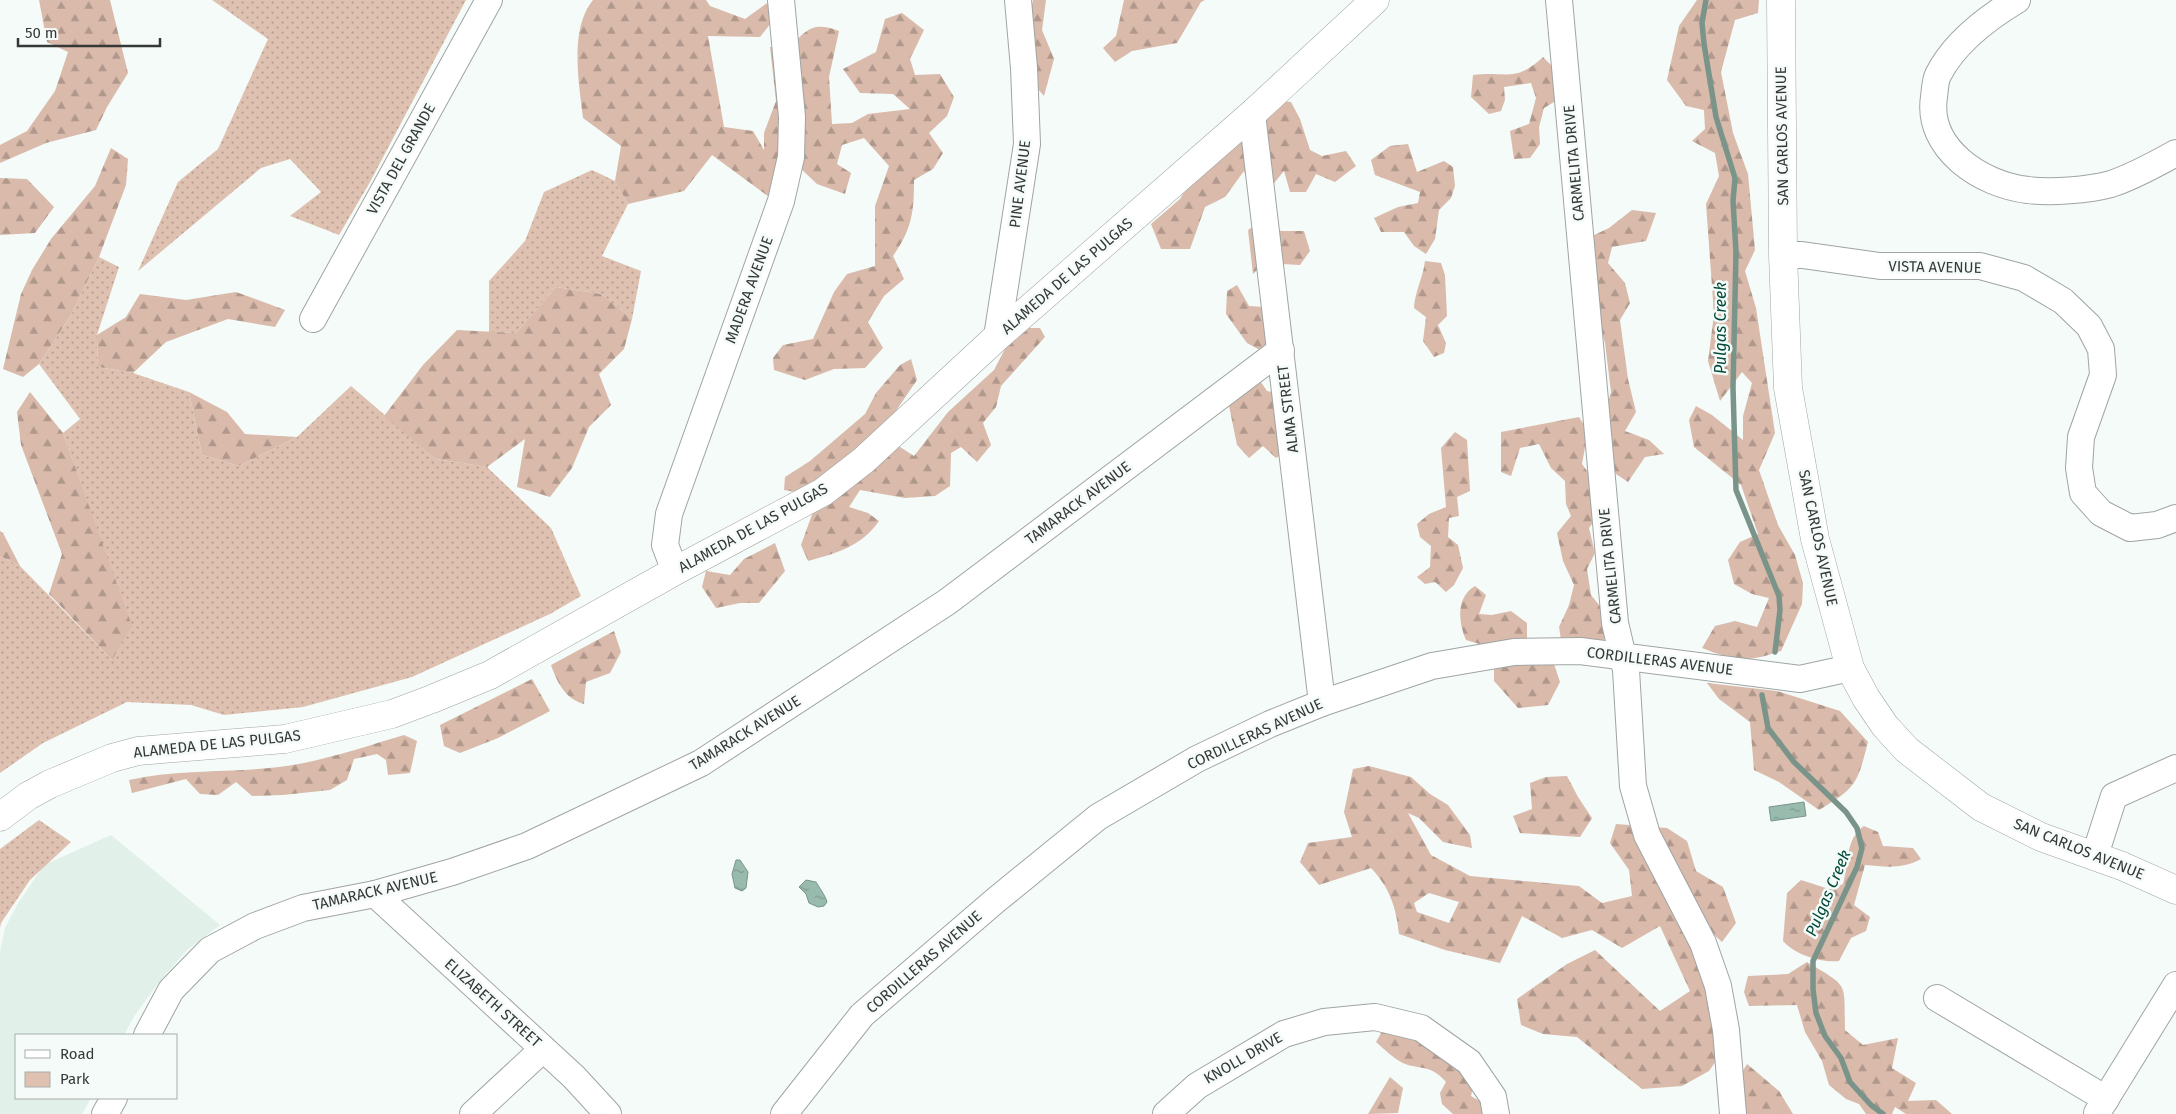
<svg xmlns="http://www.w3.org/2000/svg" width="2176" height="1114" font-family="'Fira Sans',sans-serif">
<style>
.built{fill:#e1f1ea}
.green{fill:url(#green-dots)}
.forest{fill:url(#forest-firs);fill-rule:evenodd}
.water{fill:url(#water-ripples);stroke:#7a948a}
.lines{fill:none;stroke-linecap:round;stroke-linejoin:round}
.stream{stroke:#7a948a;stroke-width:5.5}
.minor-casing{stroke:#9fa5a3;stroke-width:28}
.major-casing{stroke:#9fa5a3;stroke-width:29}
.minor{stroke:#fff;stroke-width:26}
.major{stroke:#fff;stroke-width:28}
.labels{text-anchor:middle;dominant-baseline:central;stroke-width:5;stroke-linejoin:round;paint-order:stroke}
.street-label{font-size:15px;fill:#353836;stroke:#f4fbf8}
.water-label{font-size:16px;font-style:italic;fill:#014a38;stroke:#f4fbf8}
</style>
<defs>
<pattern id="green-dots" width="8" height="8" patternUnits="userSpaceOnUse" patternTransform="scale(1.25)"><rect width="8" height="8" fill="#dfc1b1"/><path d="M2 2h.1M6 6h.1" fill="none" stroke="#b69e91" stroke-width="1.8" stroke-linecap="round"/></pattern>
<pattern id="forest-firs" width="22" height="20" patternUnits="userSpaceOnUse" patternTransform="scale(1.25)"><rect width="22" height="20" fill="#d9baab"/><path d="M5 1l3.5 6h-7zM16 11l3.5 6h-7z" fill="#b1988c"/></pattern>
<pattern id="water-ripples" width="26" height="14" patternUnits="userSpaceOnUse" patternTransform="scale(1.25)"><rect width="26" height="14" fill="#98bbae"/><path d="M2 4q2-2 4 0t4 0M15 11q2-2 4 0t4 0" fill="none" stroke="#7d998e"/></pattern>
</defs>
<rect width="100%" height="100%" fill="#f4fbf8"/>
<!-- built -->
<path class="built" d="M111 835 220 925 187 950 159 982 135 1015 124 1035H16V1098H91L82 1114H0V952L5 928 18 903 44 865Z"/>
<!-- green -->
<g class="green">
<path d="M212 0H466L370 182 339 235 290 216 321 192 290 159 261 168 138 271 178 182 218 149 268 39Z"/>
<path d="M592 170 615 181 628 204 602 256 641 271 632 319 601 294 556 287 516 333 489 332V281L525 241 544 192Z"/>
<path d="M99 257 119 267 97 335 98 367 133 373 189 392 202 455 239 466 297 437 351 386 436 459 487 467 551 528 581 596 550 614 412 677 303 707 224 715 191 705 127 702 43 743 0 773V556L20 566 112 660 131 626 63 433 80 419 39 364 71 315Z"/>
<path d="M39 820 71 842 30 880 1 923 0 928V849Z"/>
</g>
<!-- forest -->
<g class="forest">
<path d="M39 0H110L128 73 107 107 96 130 46 143 0 163V145L27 131 55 91 68 52 47 42Z"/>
<path d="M593 0H706L710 6 745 19 767 3 774 19 760 37 708 36 724 127 753 131 764 150V133L776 101 770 47 791 46C808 28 814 22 839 31L829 77 832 124 852 123 868 114 910 109 893 94 860 93 843 69 876 52 885 19 902 13 924 30 910 59 915 75 940 74 954 97 947 116 929 133 943 153 933 169 914 180C914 212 912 229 893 256L904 279 884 296 868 322 883 348 865 368 834 369 805 380 774 370 773 358 783 345 813 339 834 292 847 274 875 266V206L889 166 864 138 842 145 837 164 851 173 845 194 817 184 798 166 772 199 712 155 684 191 628 204 615 181 621 146 583 118C579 83 569 29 593 0Z"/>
<path d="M1033 0H1046L1042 30 1054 59 1044 96 1036 87 1031 11Z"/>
<path d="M1124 0H1205L1201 2 1177 43 1132 51 1115 62 1103 48 1116 36Z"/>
<path d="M1697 0H1759L1758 13 1735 20 1721 72 1733 133 1748 174 1755 250 1745 271 1756 308 1775 433 1759 470 1778 525 1795 555 1803 583 1802 604 1781 651C1747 663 1735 661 1702 648L1715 626 1735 621 1757 627 1769 598 1752 594 1734 584 1728 560 1740 542 1758 534 1741 485 1694 447 1689 420 1696 406 1712 415 1743 440V416L1752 383 1742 372 1720 401 1708 361 1714 314 1706 204 1719 176 1715 153 1692 141 1705 129 1704 110 1686 106 1667 80 1679 26Z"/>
<path d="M1543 57 1552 66 1559 99 1544 108 1539 127 1540 144 1530 158 1514 159 1510 131 1529 124 1536 98 1531 83 1504 87 1505 100 1501 111 1489 114 1471 97 1473 75C1507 71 1515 83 1543 57Z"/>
<path d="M1280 101 1291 102 1300 119 1310 150 1322 156 1346 151 1356 166 1335 182 1316 174 1306 192H1290L1284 171 1270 188 1249 186 1244 171 1225 197 1205 207 1190 249H1161L1151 224 1180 199 1190 182 1263 111Z"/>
<path d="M1408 144 1417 172 1444 161 1453 167 1455 186 1451 198 1439 210 1435 239 1426 254 1414 246 1404 232H1381L1374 218 1398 207 1418 203 1420 192 1375 175 1371 160 1390 146Z"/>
<path d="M111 148 128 159 126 185 99 257 71 315 39 364 23 377 3 369 21 294 32 270 51 239 95 186Z"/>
<path d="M0 178 27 179 54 207 35 233 0 235Z"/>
<path d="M1632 210 1656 213 1646 241 1612 247 1608 263 1625 283 1630 303 1620 320 1628 379 1636 412 1625 431 1649 440 1664 454 1645 457 1628 482 1616 474 1607 453 1606 410 1611 392 1605 343 1592 295 1590 237 1609 228Z"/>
<path d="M1255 225 1282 231H1304L1310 251 1300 265 1264 263 1253 274 1248 230Z"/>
<path d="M1425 261 1441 263 1445 275 1447 316 1438 325 1446 343 1444 353 1434 357 1423 341 1426 317 1414 308C1415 291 1423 278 1425 261Z"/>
<path d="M1237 285 1249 306 1264 307 1268 349H1258L1247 343 1226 314 1227 291Z"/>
<path d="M556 287 601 294 632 319 624 349 599 374 611 405 589 427 572 468 550 497 517 487 525 439 487 467 436 459 384 416 423 365 457 330 516 333Z"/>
<path d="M236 292 285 310 275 327 228 319 166 342 133 373 98 367 97 335 126 317 140 294 186 300Z"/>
<path d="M1029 328H1040L1045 337 1001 386 996 407 983 423 991 445 977 462 961 447 951 453 950 486 935 496 905 498 860 490 849 507 868 513 879 521C862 546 837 553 808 561L801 545 814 509 800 493 784 490 785 477 810 461 865 414 876 393 900 365 911 359 917 380 880 434 914 456 948 412 994 370 1005 349Z"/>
<path d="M1256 375 1267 391 1283 394V454L1276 458 1263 446 1249 458 1237 445 1228 401Z"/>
<path d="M30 392 63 433 132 626 112 660 49 594 62 554 21 445 17 412Z"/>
<path d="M189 392 227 412 245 434 297 437 239 466 202 455Z"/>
<path d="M1579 417 1588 431 1582 464 1590 475 1600 513 1589 528 1595 553 1587 569 1591 595 1604 611 1607 633 1601 646H1562L1559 627 1569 605 1574 585 1563 561 1557 533 1571 516 1566 504 1565 481 1551 468 1539 444 1520 448 1511 476 1501 472V432Z"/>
<path d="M1455 432 1467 440 1470 491 1457 497 1459 516 1449 518 1448 537 1458 545 1463 568 1454 585 1446 592 1435 582 1425 584 1417 577 1430 567 1431 546 1420 537 1417 524 1429 514 1446 507 1441 448Z"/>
<path d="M0 531 3 533 20 566 0 556Z"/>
<path d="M775 543 785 571 759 603H740L716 608 702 587 706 571 730 575 744 559Z"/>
<path d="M1475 586 1486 595 1479 614 1492 615 1511 611 1527 623V638L1514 647 1554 664 1560 682 1548 705 1518 708 1494 681V668L1483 645 1466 640C1458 622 1456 597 1475 586Z"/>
<path d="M614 631 621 652 610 673 586 682 584 704C565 699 557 682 551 665Z"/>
<path d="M532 679 550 711 498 738 460 753 444 746 440 725Z"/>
<path d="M1707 683 1777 691 1840 711 1868 742C1857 784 1857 787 1819 810L1779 782 1754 770 1750 722 1719 699Z"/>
<path d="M404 735 417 741 410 773 388 775 386 760 377 754 354 759 347 780 330 790 283 795 252 796 236 782 218 795 200 794 186 779 132 793 129 780C186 767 246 775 304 763 337 756 371 745 404 735Z"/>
<path d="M1369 766 1411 777 1430 794 1448 805 1470 835 1472 848 1443 842 1419 818 1408 813 1431 855 1470 876 1579 886 1602 903 1632 896 1629 870 1610 843 1616 824 1667 828 1687 841 1696 871 1723 887 1736 923 1722 942 1698 920 1714 1008 1718 1058 1709 1071 1682 1086 1642 1089 1577 1037 1543 1034 1521 1025 1517 999 1567 964 1595 950 1660 1011 1690 991 1660 926 1622 948 1592 930 1562 938 1522 916 1500 963 1445 950 1399 934C1396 907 1390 888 1371 868L1319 885 1300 862 1308 843 1352 837 1344 812 1353 769ZM1429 893 1459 902 1449 923 1417 912 1414 903Z"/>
<path d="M1567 776 1578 797 1592 818 1580 837 1520 833 1513 816 1532 809 1530 783 1546 777Z"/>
<path d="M1864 826 1878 832 1883 846 1913 848 1921 859C1903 869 1886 867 1865 865L1854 905 1870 917 1866 931 1851 938 1839 961C1822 963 1795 955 1783 941L1787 893 1801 880 1829 889 1843 884C1849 863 1845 839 1864 826Z"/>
<path d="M1807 962C1850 988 1844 981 1845 1030L1863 1045 1898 1038 1892 1068 1916 1083 1908 1101 1936 1100 1952 1114H1906L1895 1107 1892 1114H1866L1859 1104 1846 1099 1829 1085 1822 1061 1805 1032 1797 1005 1749 1006 1744 992 1748 976 1788 974Z"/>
<path d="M1385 1026 1419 1032 1474 1082 1471 1096 1490 1107 1492 1114H1453L1442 1104 1440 1093 1446 1082C1429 1062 1417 1071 1401 1062 1392 1057 1384 1049 1376 1042Z"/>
<path d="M1747 1064 1779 1091 1793 1114H1722L1721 1108Z"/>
<path d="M1390 1077 1403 1088 1398 1113 1368 1114Z"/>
</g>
<!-- water -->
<g class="water">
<path d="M1804 802 1806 816 1771 821 1769 807Z"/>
<path d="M736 860H740L748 872 746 888 742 891 735 888 732 874Z"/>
<path d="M806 880 816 882C819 887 826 897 827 902L824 906 818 907 809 903 806 894 799 887Z"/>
</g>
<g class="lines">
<!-- stream -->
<g class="stream">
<path d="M1706 0 1702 23 1704 44 1716 117 1735 178 1733 201 1736 252 1733 388 1736 490 1779 596 1780 610 1775 652"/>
<path d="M1762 695 1768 728 1794 762 1846 812 1857 828 1862 848 1857 867 1813 961V989L1816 1013 1825 1036 1841 1058 1850 1082 1871 1105 1883 1114"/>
</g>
<defs>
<g id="minor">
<path d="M1559 0 1615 623 1626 670 1633 786 1647 835 1703 943 1718 986 1726 1030 1733 1114"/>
<path d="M2017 0C1987 18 1954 43 1938 75 1935 81 1935 90 1934 97 1926 149 1982 185 2028 190 2050 193 2089 190 2111 184 2133 177 2156 164 2176 153"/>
<path d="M1252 114 1322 703"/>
<path d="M1783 255H1802L1880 266H1980L2024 278 2063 301 2089 326 2101 349 2103 375 2081 437 2079 468 2083 493 2101 513 2130 528 2157 525 2176 518"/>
<path d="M313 319 489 0"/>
<path d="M997 337 1027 144 1024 68 1018 0"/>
<path d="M675 571 665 545 669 514 781 201 791 157 792 117 781 0"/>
<path d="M2095 855 2114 796 2176 768"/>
<path d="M375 894 574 1077 608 1114"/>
<path d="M1937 998 2106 1099"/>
<path d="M147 1035 171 990 210 950 255 926 303 908 375 894 452 872 527 846 701 763 947 602 1281 350"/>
<path d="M2097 1113 2176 985"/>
<path d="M105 1114 114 1098"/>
<path d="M473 1114 543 1049"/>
<path d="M784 1114 862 1015 996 900 1098 817 1197 759 1270 724 1322 703 1432 666 1514 652 1580 651 1800 679 1850 668"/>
<path d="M1166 1114 1197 1086 1284 1034 1324 1022 1375 1017 1421 1028 1469 1062 1493 1097 1496 1114"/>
</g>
<g id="major">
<path d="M1781 0 1783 255 1788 388 1815 539 1850 668 1866 698 1885 726 1907 750 1981 807 2041 837 2122 866 2176 890"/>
<path d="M0 817 28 796 50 784 112 758 138 751 285 739 392 714 432 699 490 675 675 571 823 492 864 460 997 337 1252 114 1375 0"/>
</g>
</defs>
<!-- minor casing -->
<use href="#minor" class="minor-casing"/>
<!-- major casing -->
<use href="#major" class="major-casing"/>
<!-- minor -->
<use href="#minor" class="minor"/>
<!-- major -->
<use href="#major" class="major"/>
</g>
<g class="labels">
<!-- street labels -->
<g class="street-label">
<text transform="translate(1782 136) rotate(-91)">SAN CARLOS AVENUE</text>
<text transform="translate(401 159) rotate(-61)">VISTA DEL GRANDE</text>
<text transform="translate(1574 163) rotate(-95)">CARMELITA DRIVE</text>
<text transform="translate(1020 184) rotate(-83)">PINE AVENUE</text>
<text transform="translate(1935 267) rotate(1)">VISTA AVENUE</text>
<text transform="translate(1067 276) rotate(-41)">ALAMEDA DE LAS PULGAS</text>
<text transform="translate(749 290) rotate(-70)">MADERA AVENUE</text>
<text transform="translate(1288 409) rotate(-97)">ALMA STREET</text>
<text transform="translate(1078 503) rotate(-37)">TAMARACK AVENUE</text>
<text transform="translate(753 528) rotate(-29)">ALAMEDA DE LAS PULGAS</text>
<text transform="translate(1818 538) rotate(78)">SAN CARLOS AVENUE</text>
<text transform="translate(1610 566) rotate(-96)">CARMELITA DRIVE</text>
<text transform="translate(1660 661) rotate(7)">CORDILLERAS AVENUE</text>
<text transform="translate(745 733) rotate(-32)">TAMARACK AVENUE</text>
<text transform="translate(1255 734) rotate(-25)">CORDILLERAS AVENUE</text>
<text transform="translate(217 744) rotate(-6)">ALAMEDA DE LAS PULGAS</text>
<text transform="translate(2079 849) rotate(22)">SAN CARLOS AVENUE</text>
<text transform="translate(375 891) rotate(-13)">TAMARACK AVENUE</text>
<text transform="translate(924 962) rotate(-41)">CORDILLERAS AVENUE</text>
<text transform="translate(493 1003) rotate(42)">ELIZABETH STREET</text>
<text transform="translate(1243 1058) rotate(-30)">KNOLL DRIVE</text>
</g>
<!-- water labels -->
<g class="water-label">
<text transform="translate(1720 328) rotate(-90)">Pulgas Creek</text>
<text transform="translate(1828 893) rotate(-67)">Pulgas Creek</text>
</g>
</g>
<!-- legend -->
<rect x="15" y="1034" width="162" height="65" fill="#f4fbf8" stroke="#a8adaa"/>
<rect x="25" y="1050" width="25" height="8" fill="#ffffff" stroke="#a8adaa"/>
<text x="60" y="1059" font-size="15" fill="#353836">Road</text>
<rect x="25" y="1072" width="25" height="15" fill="#dfc1b1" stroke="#a8adaa"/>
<text x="60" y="1084" font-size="15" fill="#353836">Park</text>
<!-- scale -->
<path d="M18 38v8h142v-8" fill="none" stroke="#353836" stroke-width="2.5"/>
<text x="25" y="38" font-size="15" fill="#353836" stroke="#f4fbf8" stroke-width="4" paint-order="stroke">50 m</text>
</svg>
